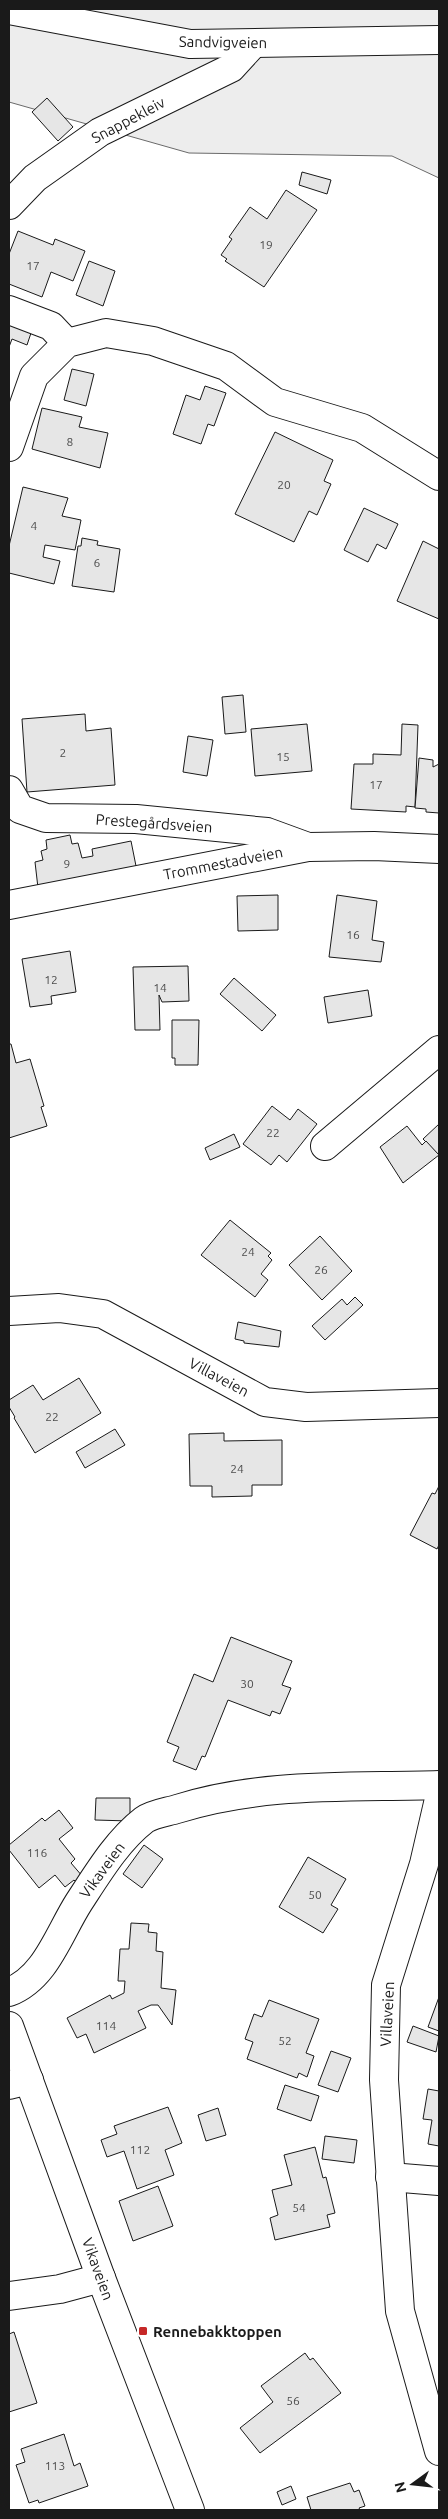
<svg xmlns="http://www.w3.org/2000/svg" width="448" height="2519" font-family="Ubuntu,sans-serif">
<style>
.green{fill:#ededed;stroke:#6a6a6a}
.building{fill:#e6e6e6;stroke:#1a1a1a}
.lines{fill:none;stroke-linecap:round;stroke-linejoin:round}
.street-casing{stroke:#1a1a1a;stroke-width:30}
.secondary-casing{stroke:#1a1a1a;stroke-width:30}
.street{stroke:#fff;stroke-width:28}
.secondary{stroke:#fff;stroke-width:28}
.poi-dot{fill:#c62828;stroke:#fff;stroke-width:2}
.labels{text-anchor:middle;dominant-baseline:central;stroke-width:4;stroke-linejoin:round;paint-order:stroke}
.number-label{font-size:12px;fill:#4d4d4d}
.street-label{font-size:15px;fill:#1a1a1a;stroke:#fff}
.poi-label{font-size:15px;font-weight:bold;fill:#1a1a1a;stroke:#fff;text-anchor:start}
</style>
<rect width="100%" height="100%" fill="#fff"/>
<!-- green -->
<path class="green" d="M9 9H439V178L392 156 189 153 9 102Z"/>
<!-- building -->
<g class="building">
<path d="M47 98 73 127 58 141 32 112Z"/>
<path d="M302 172 331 180 327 194 299 185Z"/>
<path d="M286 190 317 210 264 287 225 261 227 259 221 255 232 239 229 237 250 207 267 219Z"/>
<path d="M18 231 53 245 55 239 85 251 73 281 51 272 42 297 9 284V254Z"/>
<path d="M89 261 115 271 103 306 76 295Z"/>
<path d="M9 323 31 333 27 345 12 339 9 347Z"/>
<path d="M72 369 94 374 86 406 64 400Z"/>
<path d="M205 386 226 393 214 426 208 424 201 444 173 434 186 395 200 400Z"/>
<path d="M42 408 82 417 79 427 108 433 100 468 32 449Z"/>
<path d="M275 432 333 460 324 481 331 484 317 515 309 511 294 542 235 514Z"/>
<path d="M23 487 68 498 62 516 81 520 75 550 45 545 43 557 60 561 54 584 9 573V546Z"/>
<path d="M364 508 398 524 386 549 377 544 368 562 344 550Z"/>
<path d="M82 538 98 541 97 545 120 549 114 592 72 586 78 546H81Z"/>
<path d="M423 541 439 549V619L397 601Z"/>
<path d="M243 695 246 732 225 734 222 697Z"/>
<path d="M85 714 86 731 111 728 115 785 27 792 22 719Z"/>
<path d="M307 724 312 771 255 776 251 729Z"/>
<path d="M402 724 418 725 415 807 406 806V812L351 809 354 764H373V754L401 755Z"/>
<path d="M188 736 213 740 207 776 183 772Z"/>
<path d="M419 758 433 760V767L439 764V813L426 812V809L415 808Z"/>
<path d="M70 835 72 844 78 843 82 858 93 856 92 849 131 841 137 871 38 888 35 862 43 860 41 851 47 849 46 840Z"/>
<path d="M278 895V930L238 931 237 896Z"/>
<path d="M337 895 377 901 372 940 384 942 381 962 329 957Z"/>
<path d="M70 951 76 992 51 996 52 1004 30 1007 22 959Z"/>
<path d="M188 966 189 1001 162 1002 159 995 160 1030H135L133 967Z"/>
<path d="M234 978 276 1015 262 1031 220 994Z"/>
<path d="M368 990 372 1016 328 1023 324 997Z"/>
<path d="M172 1020H199L198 1065H175V1058H172Z"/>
<path d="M9 1044H11L16 1063 30 1059 44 1106 41 1107 47 1126 9 1138Z"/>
<path d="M272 1106 290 1120 298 1109 317 1124 287 1162 279 1155 271 1165 243 1144Z"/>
<path d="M439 1124V1155L423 1139Z"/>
<path d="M407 1126 422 1145 426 1141 439 1155 403 1183 380 1147Z"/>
<path d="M234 1134 240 1147 210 1160 205 1148Z"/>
<path d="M230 1220 271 1253 268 1256 272 1260 261 1274 268 1280 255 1297 201 1255Z"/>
<path d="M320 1236 352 1271 322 1300 289 1265Z"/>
<path d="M355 1297 363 1305 325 1340 312 1326 342 1299 347 1305Z"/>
<path d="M238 1322 281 1331 279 1347 244 1343V1341L235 1339Z"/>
<path d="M79 1378 101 1413 35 1453 14 1418 15 1417 9 1407V1400L33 1385 43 1400Z"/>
<path d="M115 1429 125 1445 85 1468 76 1452Z"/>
<path d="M224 1433V1441L282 1440V1485H252V1496L212 1497V1486H190L189 1434Z"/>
<path d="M439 1486V1545L437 1549 410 1535 432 1493 435 1494Z"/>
<path d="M231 1637 292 1661 282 1685 291 1688 280 1714 272 1711 270 1716 228 1700 205 1757 202 1756 196 1770 173 1761 179 1747 167 1742 194 1674 213 1682Z"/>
<path d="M96 1798H130V1821L95 1820Z"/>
<path d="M59 1810 73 1828 59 1839 75 1859 71 1863 83 1877 78 1884 74 1880 65 1887 55 1875 39 1888 9 1850V1845L42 1818 45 1821Z"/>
<path d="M144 1845 163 1859 142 1888 123 1874Z"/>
<path d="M308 1857 346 1879 331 1905 338 1909 323 1933 279 1907Z"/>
<path d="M131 1923 149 1924 148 1932 157 1933 156 1951 163 1952 161 1988 176 1990 172 2025 158 2005H151L138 2011 146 2028 94 2053 86 2034 77 2038 67 2018 110 1995 112 1999 124 1993 125 1981H118L120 1949H129Z"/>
<path d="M439 1997V2031L428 2027Z"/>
<path d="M269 2000 319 2019 306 2053 314 2056 307 2077 299 2073 297 2078 247 2059 253 2042 245 2039 254 2014 262 2017Z"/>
<path d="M413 2026 439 2036 436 2052 407 2042Z"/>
<path d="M331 2051 351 2058 338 2092 318 2085Z"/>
<path d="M285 2085 319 2096 311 2121 277 2109Z"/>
<path d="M428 2089 439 2091V2146L428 2144 432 2120 423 2119Z"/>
<path d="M168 2107 182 2143 165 2150 174 2175 137 2189 124 2151 107 2157 101 2140 117 2134 114 2126Z"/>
<path d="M218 2108 226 2135 206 2141 198 2115Z"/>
<path d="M325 2136 357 2140 354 2163 322 2159Z"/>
<path d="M315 2147 323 2178 326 2177 335 2213 327 2215 330 2227 275 2240 270 2218 278 2215 272 2190 292 2185 284 2155Z"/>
<path d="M158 2186 173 2226 133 2241 119 2201Z"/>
<path d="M14 2332 37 2403 9 2412V2334Z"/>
<path d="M305 2353 310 2360 313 2358 341 2393 260 2453 240 2428 273 2402 261 2386Z"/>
<path d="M64 2434 74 2466 80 2463 88 2486 39 2503 38 2500 29 2503 16 2465 25 2462 21 2449Z"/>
<path d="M350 2483 354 2492 359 2490 365 2506 359 2508 360 2510H311L307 2497Z"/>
<path d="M291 2486 296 2499 282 2505 277 2492Z"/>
</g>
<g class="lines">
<defs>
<g id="street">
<path d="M9 205 35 178 100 132 231 68 253 44"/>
<path d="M9 310 51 326 67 343"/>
<path d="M9 447 34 376 67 343 106 333 153 341 226 366 275 402 362 428 439 476"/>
<path d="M9 790 20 809 46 818 136 819 267 832 308 847"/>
<path d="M325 1146 439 1050"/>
<path d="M9 1311 59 1308 103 1314 265 1402 306 1407 439 1403"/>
<path d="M439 1799 424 1864 386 1985 384 2080 400 2311 439 2451"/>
<path d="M9 1992C46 1978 59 1933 79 1902 98 1873 117 1841 144 1820 152 1814 167 1812 177 1809 261 1782 352 1788 439 1785"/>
<path d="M9 2085 29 2080"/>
<path d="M390 2177 439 2181"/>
<path d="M9 2296 60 2289 101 2278"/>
</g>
<g id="secondary">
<path d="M9 10 190 44 439 40"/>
<path d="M9 905 308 847 374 846 439 849"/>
<path d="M9 2026 101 2278 190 2510"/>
</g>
</defs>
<!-- street casing -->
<use href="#street" class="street-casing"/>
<!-- secondary casing -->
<use href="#secondary" class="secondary-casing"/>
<!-- street -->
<use href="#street" class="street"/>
<!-- secondary -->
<use href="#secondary" class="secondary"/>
</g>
<!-- markers -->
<rect class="poi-dot" x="138" y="2326" width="10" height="10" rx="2.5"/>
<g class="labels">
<!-- number labels -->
<g class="number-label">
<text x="266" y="244">19</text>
<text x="33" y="265">17</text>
<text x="70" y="441">8</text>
<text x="284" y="484">20</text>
<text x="34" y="525">4</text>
<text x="97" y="562">6</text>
<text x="63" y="752">2</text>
<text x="283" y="756">15</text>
<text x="376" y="784">17</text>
<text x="67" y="863">9</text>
<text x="353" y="934">16</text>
<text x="51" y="979">12</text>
<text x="160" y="987">14</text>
<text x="273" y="1132">22</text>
<text x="248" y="1251">24</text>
<text x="321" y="1269">26</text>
<text x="52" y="1416">22</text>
<text x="237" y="1468">24</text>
<text x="247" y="1683">30</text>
<text x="37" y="1852">116</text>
<text x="315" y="1894">50</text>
<text x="106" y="2025">114</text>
<text x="285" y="2040">52</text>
<text x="140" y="2149">112</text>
<text x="299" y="2207">54</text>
<text x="293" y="2400">56</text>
<text x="55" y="2465">113</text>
</g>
<!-- street labels -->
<g class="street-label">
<text transform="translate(223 42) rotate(1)">Sandvigveien</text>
<text transform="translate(128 120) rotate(-28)">Snappekleiv</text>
<text transform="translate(154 823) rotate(4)">Prestegårdsveien</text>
<text transform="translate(223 863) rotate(-11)">Trommestadveien</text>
<text transform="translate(219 1377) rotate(28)">Villaveien</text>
<text transform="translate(102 1870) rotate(-54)">Vikaveien</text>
<text transform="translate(387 2014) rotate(-87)">Villaveien</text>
<text transform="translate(98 2269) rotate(70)">Vikaveien</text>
</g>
<!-- poi labels -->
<g class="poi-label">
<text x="153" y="2331">Rennebakktoppen</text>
</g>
</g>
<!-- border -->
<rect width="448" height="2519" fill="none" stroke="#1a1a1a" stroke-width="20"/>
<!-- north arrow -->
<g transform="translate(413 2484) rotate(255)" stroke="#ffffff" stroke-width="4" paint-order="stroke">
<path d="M0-4L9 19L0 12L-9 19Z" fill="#1a1a1a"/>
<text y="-8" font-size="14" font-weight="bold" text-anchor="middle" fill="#1a1a1a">N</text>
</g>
</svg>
